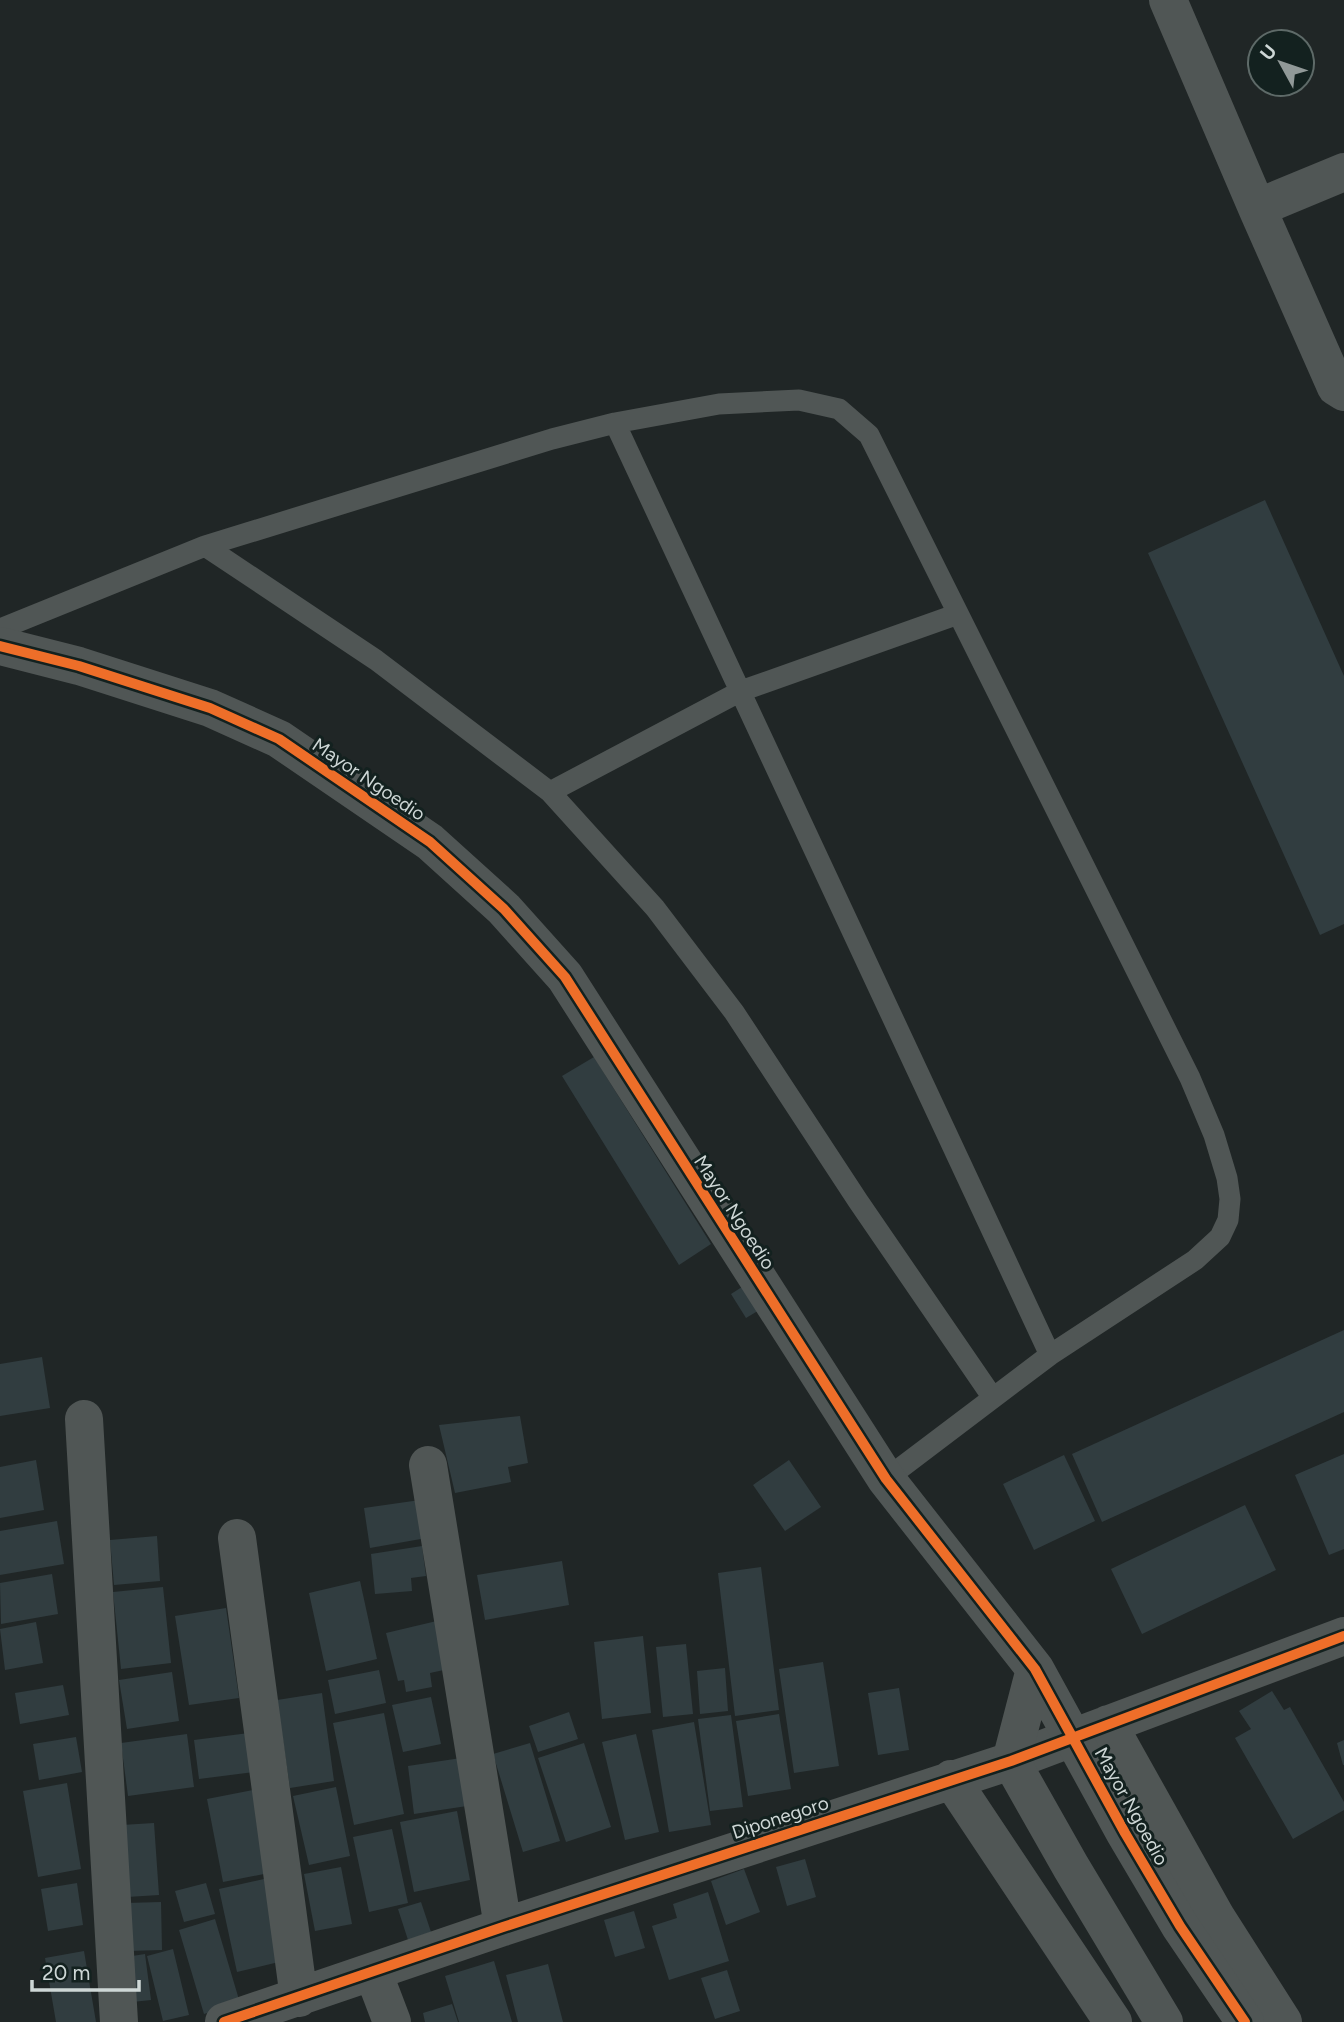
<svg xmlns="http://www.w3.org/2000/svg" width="1344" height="2022" font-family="Figtree,sans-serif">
  <rect width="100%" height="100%" fill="#202626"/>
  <!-- building -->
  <path fill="#313d40" d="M1265,500l79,176v248l-24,11 -172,-382z
    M594,1057l117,187 -32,21 -117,-189z
    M753,1280l15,25 -22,13 -15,-24z
    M1344,1330v82l-242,110 -30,-68z
    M42,1357l8,51 -50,8v-52z
    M520,1416l8,47 -20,4 3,15 -56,11 -16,-68z
    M1344,1454v95l-15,6 -34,-80z
    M1064,1455l31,66 -61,29 -31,-66z
    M36,1460l8,50 -44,8v-51z
    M789,1460l32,47 -36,24 -32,-46z
    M427,1499l5,38 -62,11 -6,-40z
    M1245,1505l31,65 -134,64 -31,-65z
    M57,1521l7,43 -64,11v-44z
    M157,1536l3,45 -46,4 -4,-45z
    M422,1546l4,30 -15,2 1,13 -37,3 -4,-40z
    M562,1561l7,44 -84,15 -8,-45z
    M761,1567l18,143 -44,6 -17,-143z
    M52,1574l6,40 -57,10 -1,-41z
    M360,1581l17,78 -51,12 -17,-78z
    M163,1587l8,76 -50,6 -8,-77z
    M226,1608l13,90 -50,7 -14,-89z
    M441,1620l12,48 -23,5 2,14 -26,5 -2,-12 -6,1 -12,-48z
    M36,1622l7,41 -38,7 -5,-41z
    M643,1636l8,77 -49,6 -8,-77z
    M686,1644l7,70 -30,3 -7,-70z
    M823,1662l16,104 -45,7 -15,-104z
    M725,1668l3,43 -28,3 -3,-43z
    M379,1670l7,33 -51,11 -7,-34z
    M172,1672l7,49 -52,8 -8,-49z
    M63,1685l6,30 -49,9 -5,-31z
    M899,1688l10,62 -31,5 -10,-62z
    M1272,1691l12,19 6,-3 54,95v8l-51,29 -58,-101 16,-9 -12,-18z
    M322,1693l12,88 -44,7 -13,-88z
    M431,1697l10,47 -38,8 -11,-47z
    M569,1712l9,27 -40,13 -9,-26z
    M384,1713l20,101 -50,11 -21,-102z
    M779,1714l12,75 -43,7 -12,-75z
    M731,1715l12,92 -33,4 -12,-92z
    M694,1722l17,103 -42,7 -17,-102z
    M249,1733l5,39 -55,7 -5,-39z
    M187,1734l7,53 -66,9 -7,-53z
    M636,1734l23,98 -34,8 -23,-98z
    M76,1737l6,35 -43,8 -6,-36z
    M1344,1740v25h-1l-6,-22z
    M530,1743l30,98 -37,11 -30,-98z
    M584,1743l27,84 -45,15 -28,-84z
    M461,1758l6,48 -53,8 -6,-48z
    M67,1783l14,86 -43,8 -15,-86z
    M336,1787l14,69 -41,9 -16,-69z
    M253,1790l16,83 -46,9 -16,-83z
    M457,1811l13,69 -56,12 -14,-70z
    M154,1823l5,72 -32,2 -5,-72z
    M392,1829l16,74 -39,9 -16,-75z
    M805,1859l11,38 -29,9 -11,-39z
    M341,1867l11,57 -37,7 -11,-57z
    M744,1869l16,43 -34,13 -15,-44z
    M264,1879l19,82 -46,11 -18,-83z
    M77,1883l6,42 -35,6 -7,-42z
    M206,1883l9,31 -31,8 -9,-31z
    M708,1892l21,69 -60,19 -17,-54 25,-8 -4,-14z
    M161,1902l1,48 -34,1 -2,-48z
    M421,1902l10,30 -23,8 -10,-31z
    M634,1911l11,37 -30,9 -11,-37z
    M215,1919l25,84 -36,11 -25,-84z
    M173,1949l16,66 -26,6 -16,-65z
    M84,1951l12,71h-40l-11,-64z
    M145,1954l6,46 -19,2 -6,-45z
    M494,1961l18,61h-53l-14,-46z
    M548,1964l15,58h-45l-12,-47z
    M727,1970l13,41 -25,8 -14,-41z
    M452,2004l6,18h-33l-2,-9z"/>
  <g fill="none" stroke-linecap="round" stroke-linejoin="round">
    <!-- service -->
    <path stroke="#505655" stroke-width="21" d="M615,423l435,932
      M205,546l171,114 174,132 105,116 79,104 124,189 135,197
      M0,629l205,-83 347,-107 63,-16 104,-19 80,-4 40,9 30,26 321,643 24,57 13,43 3,21 -2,21 -8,17 -25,23 -145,95 -164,124
      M550,792l191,-101 217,-77"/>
    <!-- minor -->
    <path stroke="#505655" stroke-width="38" d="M1168,0l89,208 87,-36
      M1257,208l79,179 8,5
      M84,1419l35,603
      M428,1465l75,462
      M237,1538l62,460
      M1108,1724l108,193 67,105
      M951,1779l162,243
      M373,1972l19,50
      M224,2022l279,-95 508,-166 333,-125"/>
    <!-- tertiary -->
    <path stroke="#505655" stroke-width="38" d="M0,646l79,20 131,42 69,31 151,103 74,67 61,68 321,502 149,190 90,164 55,93 65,96
      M1035,1669l-24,92 60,106 93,155"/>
    <!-- cycleway casing -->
    <g stroke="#13211f" stroke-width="15">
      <path id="cycleway" d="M0,646l79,20 131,42 69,31 151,103 74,67 61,68 321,502 149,190 90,164 55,93 65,96
        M224,2022l279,-95 508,-166 333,-125"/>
    </g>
    <!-- cycleway -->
    <use href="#cycleway" stroke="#ee6e29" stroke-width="10"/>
  </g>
  <g text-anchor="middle" stroke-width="6" stroke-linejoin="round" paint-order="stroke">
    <!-- street labels -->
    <g font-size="19" fill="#ced7d6" stroke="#13211f">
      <text transform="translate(369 779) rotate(34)" y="7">Mayor Ngoedio</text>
      <text transform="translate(735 1212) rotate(57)" y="7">Mayor Ngoedio</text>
      <text transform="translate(1132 1806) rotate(61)" y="7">Mayor Ngoedio</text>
      <text transform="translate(780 1817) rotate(-18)" y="7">Diponegoro</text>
    </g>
  </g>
  <!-- north arrow -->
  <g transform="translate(1281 63) rotate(310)"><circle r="33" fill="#13211f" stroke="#5e6a68" stroke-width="2"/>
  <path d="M0-5L12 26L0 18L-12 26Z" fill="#919998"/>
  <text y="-10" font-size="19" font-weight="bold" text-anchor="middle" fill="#ced7d6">U</text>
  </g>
  <!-- scale -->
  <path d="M32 1980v10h107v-10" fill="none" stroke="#ced7d6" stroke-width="3.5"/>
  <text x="42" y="1980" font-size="21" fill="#ced7d6" stroke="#13211f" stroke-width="5" paint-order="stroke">20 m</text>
</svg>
